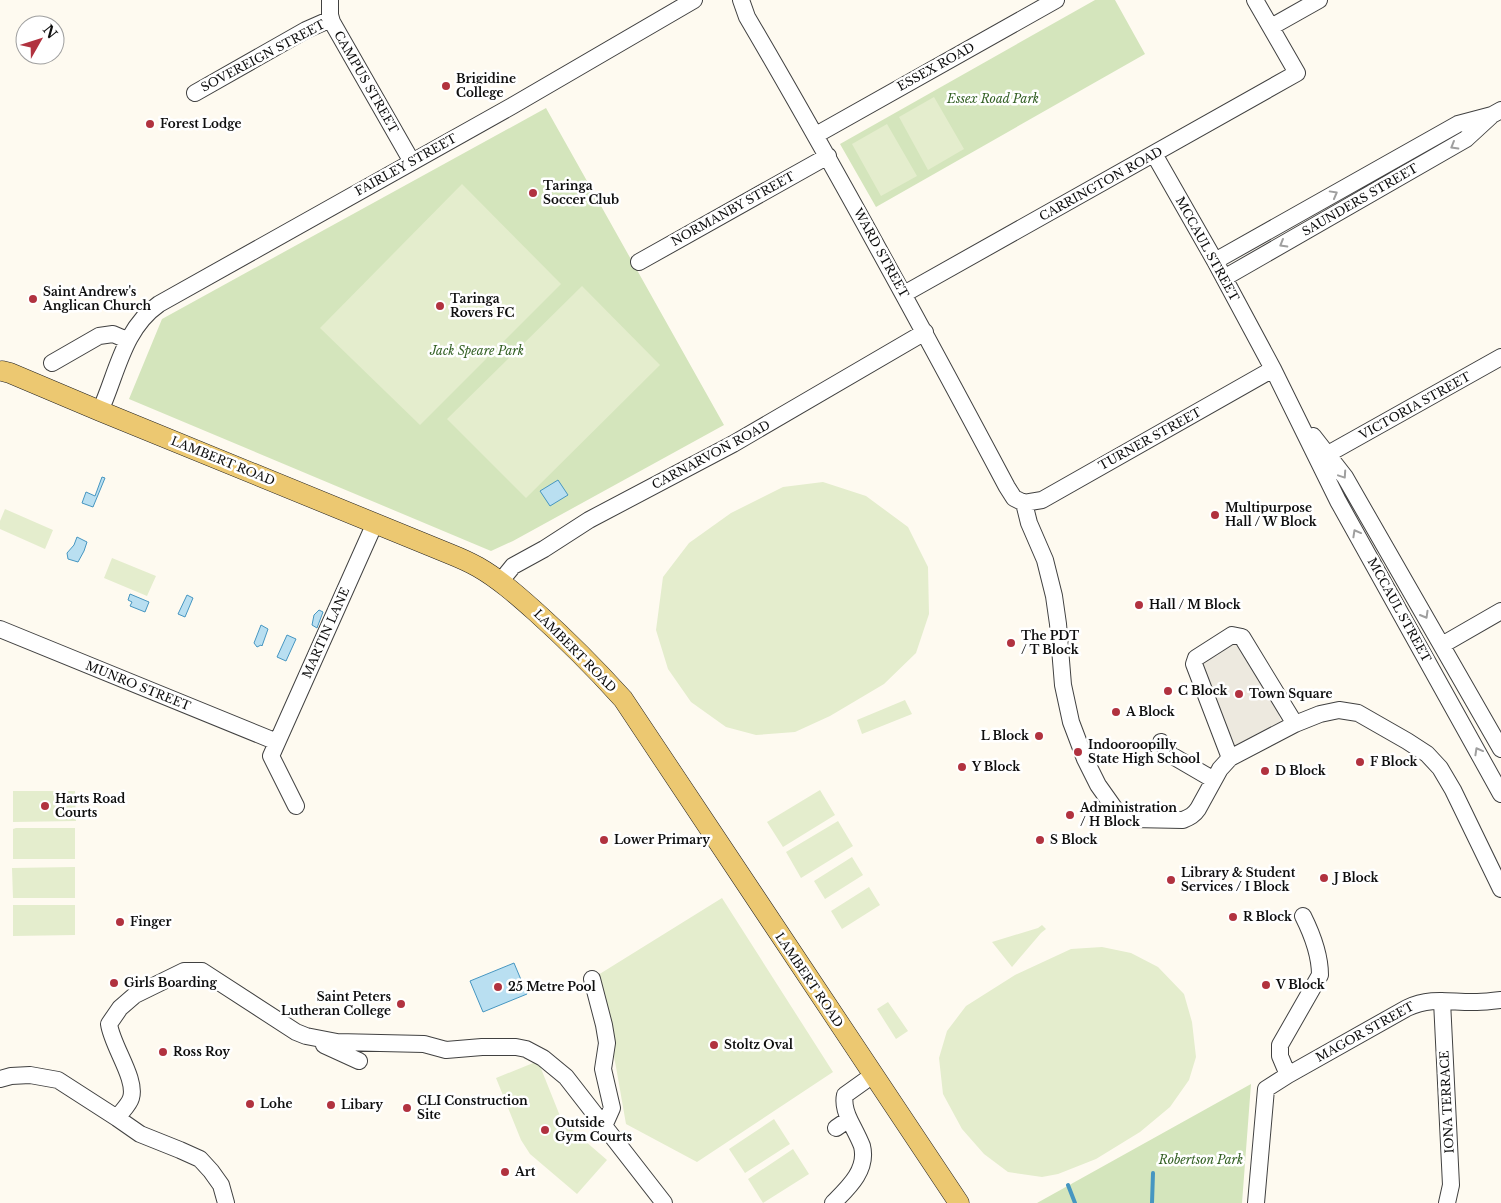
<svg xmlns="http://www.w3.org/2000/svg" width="1501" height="1203" font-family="'Libre Baskerville',serif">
  <rect width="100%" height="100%" fill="#fefaf0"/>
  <!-- park -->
  <path fill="#d4e5bc" d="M1095,0h20l30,54 -269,153 -36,-63z
    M546,108l178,317 -211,116 -22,10 -362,-152 33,-80z
    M1251,1084l-9,119h-205z"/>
  <!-- pitch -->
  <path fill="#e4edcd" d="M934,97l30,52 -36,21 -29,-53z
    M887,124l30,52 -36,20 -29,-52z
    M462,184l99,100 -141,141 -100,-97z
    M582,286l78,79 -134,133 -79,-79z
    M823,482l43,14 42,31 20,40 1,47 -13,39 -32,31 -54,32 -35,16 -39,3 -30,-8 -35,-25 -23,-33 -12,-39 7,-53 26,-34 42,-30 52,-26z
    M5,509l48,21 -8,19 -45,-20v-8z
    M112,558l44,18 -9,20 -43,-18z
    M905,700l7,14 -50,20 -5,-14z
    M820,790l15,25 -52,32 -16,-25z
    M13,791h62l1,30 -63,1z
    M838,821l15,25 -52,32 -15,-26z
    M16,828h59v31h-62v-30z
    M852,857l11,18 -38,24 -11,-18z
    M75,867v31h-62l-1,-30z
    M869,887l11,18 -38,24 -11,-18z
    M722,898l111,174 -136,90 -71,-38 -10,-57 -18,-92z
    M13,905h62v30l-62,1z
    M1042,925l4,4 -5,4 -29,34 -20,-25 46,-14z
    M1102,947l29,6 27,14 26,27 8,28 4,35 -7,23 -19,27 -30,25 -44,27 -38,15 -16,3 -34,-5 -24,-18 -22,-25 -19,-35 -4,-36 8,-27 19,-25 49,-31 56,-26z
    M888,1002l20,29 -12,8 -19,-30z
    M538,1061l24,60 45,39 -30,34 -47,-40 -9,-14 -25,-62z
    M774,1119l16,25 -45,29 -16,-24z
    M793,1149l16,25 -46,29 -15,-24z"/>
  <!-- plaza -->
  <path fill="#ede9df" d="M1234,642l6,2 39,71 2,7 -5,7 -40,18 -7,-4 -27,-81z"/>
  <!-- water -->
  <path fill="#b9dff1" stroke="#4696c1" d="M102,477l3,1 -12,29 -11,-4 4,-11 9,4z
    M558,480l10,15 -18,11 -10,-15z
    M77,537l10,5 -3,9 -6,11 -10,-3 -1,-6 7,-8z
    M130,594l19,8 -4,10 -15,-6 2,-4 -4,-2z
    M187,595l6,3 -8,19 -7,-3z
    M319,610l4,2 -6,16 -5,-3 2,-10z
    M261,625l7,4 -6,17 -1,-1 -4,2 -3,-4z
    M287,635l9,4 -10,22 -9,-4z
    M514,963l13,31 -44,18 -13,-31z"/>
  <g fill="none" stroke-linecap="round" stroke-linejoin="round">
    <!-- stream -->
    <path stroke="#4696c1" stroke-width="4" d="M1068,1185l7,18
      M1152,1203l1,-30"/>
    <!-- minor casing -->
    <g stroke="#414141" stroke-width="18">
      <path id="minor" d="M330,0v15l2,7 80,140
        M741,0l6,17c91,155 176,312 260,470l7,11 10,5
        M1271,27l48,-27
        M195,93l111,-63 25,-11
        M816,135l240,-135
        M1154,154l61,107 58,108 65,132 163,293
        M1215,261l243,-137 34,-9 9,-5
        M639,262l189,-106
        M1224,278l242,-139 25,-23
        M904,294l393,-221 -42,-73
        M52,363l47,-27 14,-2 14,6
        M100,411c17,-37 23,-82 59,-107l353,-198 182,-106
        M1313,436l32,41 156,272
        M1328,454l173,-97
        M1024,503l5,20 16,37 9,36 4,28 5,61 8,37 14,37 13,26 17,24 12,8 5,2 51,1c7,-3 11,-5 15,-11l22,-40 10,-11 65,-34 25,-10 19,-4 19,3 49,28 20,13 13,14 13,22 48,99
        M1024,503l18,-3 231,-131
        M500,582l13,-16 31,-17 45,-29 144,-76 192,-112
        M0,629l277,113
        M1442,645l59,-34
        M1161,742l10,13 43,25
        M1230,758l-36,-94 2,-6 36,-23 10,2 53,87
        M296,806l-25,-50 104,-233
        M592,979l12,46 3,18 -4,26 9,39 -8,18
        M1442,1001l9,184 -4,18
        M324,1045l35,16
        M1288,1075l-8,-19v-11l40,-70c0,-21 -8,-41 -17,-59
        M0,1079l11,-3 19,-1 28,5 59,38 23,16 40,16 20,9 11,12 10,14 5,18
        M117,1118c4,-6 12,-13 14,-20 6,-19 -19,-52 -22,-74l11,-16 15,-13 49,-24h18l94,61 10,4 31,6 87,2 22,6 36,-3h34l10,2 17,9 23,19 98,126
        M836,1128l13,-9
        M833,1203c15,-15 35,-33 29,-57 -3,-8 -8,-17 -12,-25 -4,-8 -7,-17 -5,-26l28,-20
        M1256,1203l10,-114 22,-14 119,-67c25,-12 45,-5 70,-6 8,0 16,-1 24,-2"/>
    </g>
    <!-- major casing -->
    <g stroke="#1f1f1f" stroke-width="21">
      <path id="major" d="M2,371l8,2 90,38 350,143c10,4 19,8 28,13 21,12 40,29 58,45 30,27 59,56 87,87l336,504"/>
    </g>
    <!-- minor -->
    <use href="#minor" stroke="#fff" stroke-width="16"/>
    <!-- major -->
    <use href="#major" stroke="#ecc871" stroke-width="20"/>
  </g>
  <!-- one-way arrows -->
  <defs><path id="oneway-chevron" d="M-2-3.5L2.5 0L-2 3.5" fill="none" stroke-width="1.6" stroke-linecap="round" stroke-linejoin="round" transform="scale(1.25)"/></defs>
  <g stroke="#9f9f9f">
    <use href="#oneway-chevron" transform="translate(1454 146) rotate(150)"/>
    <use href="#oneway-chevron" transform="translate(1334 194) rotate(-29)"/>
    <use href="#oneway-chevron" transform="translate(1283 244) rotate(150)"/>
    <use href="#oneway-chevron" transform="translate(1343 475) rotate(56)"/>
    <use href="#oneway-chevron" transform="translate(1356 533) rotate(-119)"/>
    <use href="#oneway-chevron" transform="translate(1425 615) rotate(60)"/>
    <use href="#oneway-chevron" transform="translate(1478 751) rotate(-119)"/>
  </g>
  <!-- markers -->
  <g fill="#b1323f" stroke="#fff" stroke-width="2">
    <circle cx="446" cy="86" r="5"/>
    <circle cx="150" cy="124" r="5"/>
    <circle cx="533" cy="193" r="5"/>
    <circle cx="33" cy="299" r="5"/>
    <circle cx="440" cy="306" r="5"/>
    <circle cx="1215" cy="515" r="5"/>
    <circle cx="1139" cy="605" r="5"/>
    <circle cx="1011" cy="643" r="5"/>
    <circle cx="1168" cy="691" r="5"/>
    <circle cx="1239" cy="694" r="5"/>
    <circle cx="1116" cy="712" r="5"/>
    <circle cx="1039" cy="736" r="5"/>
    <circle cx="1078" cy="752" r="5"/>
    <circle cx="1360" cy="762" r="5"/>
    <circle cx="962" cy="767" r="5"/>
    <circle cx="1265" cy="771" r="5"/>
    <circle cx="45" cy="806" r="5"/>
    <circle cx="1070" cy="815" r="5"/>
    <circle cx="604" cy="840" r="5"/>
    <circle cx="1040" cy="840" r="5"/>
    <circle cx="1324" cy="878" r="5"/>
    <circle cx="1171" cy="880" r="5"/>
    <circle cx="1233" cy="917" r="5"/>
    <circle cx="120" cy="922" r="5"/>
    <circle cx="114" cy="983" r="5"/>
    <circle cx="1266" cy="985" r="5"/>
    <circle cx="498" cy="987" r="5"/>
    <circle cx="401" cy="1004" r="5"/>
    <circle cx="714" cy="1045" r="5"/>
    <circle cx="163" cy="1052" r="5"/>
    <circle cx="250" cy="1104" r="5"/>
    <circle cx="331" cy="1105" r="5"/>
    <circle cx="407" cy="1108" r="5"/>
    <circle cx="545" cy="1130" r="5"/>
    <circle cx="505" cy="1172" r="5"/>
  </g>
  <g text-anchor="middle" stroke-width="5" stroke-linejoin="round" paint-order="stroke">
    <!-- street labels -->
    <g font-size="12" fill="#0e0e0e" stroke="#fff">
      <text transform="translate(263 56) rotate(-28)" y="4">SOVEREIGN STREET</text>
      <text transform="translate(936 67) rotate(-29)" y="4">ESSEX ROAD</text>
      <text transform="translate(366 82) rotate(60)" y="4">CAMPUS STREET</text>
      <text transform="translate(406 165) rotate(-29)" y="4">FAIRLEY STREET</text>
      <text transform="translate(1101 184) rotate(-29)" y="4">CARRINGTON ROAD</text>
      <text transform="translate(1360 200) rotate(-30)" y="4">SAUNDERS STREET</text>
      <text transform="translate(733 209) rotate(-29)" y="4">NORMANBY STREET</text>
      <text transform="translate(1207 249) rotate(61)" y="4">MCCAUL STREET</text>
      <text transform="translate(881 253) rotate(61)" y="4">WARD STREET</text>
      <text transform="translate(1415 406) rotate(-29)" y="4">VICTORIA STREET</text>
      <text transform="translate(1150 439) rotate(-29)" y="4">TURNER STREET</text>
      <text transform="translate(711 455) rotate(-28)" y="4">CARNARVON ROAD</text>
      <text transform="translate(223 461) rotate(22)" y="4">LAMBERT ROAD</text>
      <text transform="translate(1399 610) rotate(61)" y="4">MCCAUL STREET</text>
      <text transform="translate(326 633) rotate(-66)" y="4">MARTIN LANE</text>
      <text transform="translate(575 651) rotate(45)" y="4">LAMBERT ROAD</text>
      <text transform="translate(138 686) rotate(22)" y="4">MUNRO STREET</text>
      <text transform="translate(809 980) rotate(56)" y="4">LAMBERT ROAD</text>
      <text transform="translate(1365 1032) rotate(-29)" y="4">MAGOR STREET</text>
      <text transform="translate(1447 1102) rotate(-93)" y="4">IONA TERRACE</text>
    </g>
    <!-- poi labels -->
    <g font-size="12" font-weight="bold" fill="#0e0e0e" stroke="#fff" text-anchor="start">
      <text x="456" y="83">Brigidine<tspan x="456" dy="14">College</tspan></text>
      <text x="160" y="128">Forest Lodge</text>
      <text x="543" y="190">Taringa<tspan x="543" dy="14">Soccer Club</tspan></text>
      <text x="43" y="296">Saint Andrew's<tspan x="43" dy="14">Anglican Church</tspan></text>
      <text x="450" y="303">Taringa<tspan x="450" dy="14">Rovers FC</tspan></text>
      <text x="1225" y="512">Multipurpose<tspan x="1225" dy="14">Hall / W Block</tspan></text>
      <text x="1149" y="609">Hall / M Block</text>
      <text x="1021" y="640">The PDT<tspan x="1021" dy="14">/ T Block</tspan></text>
      <text x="1178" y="695">C Block</text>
      <text x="1249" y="698">Town Square</text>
      <text x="1126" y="716">A Block</text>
      <text x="1029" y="740" text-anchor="end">L Block</text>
      <text x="1088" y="749">Indooroopilly<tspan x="1088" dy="14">State High School</tspan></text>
      <text x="1370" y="766">F Block</text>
      <text x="972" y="771">Y Block</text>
      <text x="1275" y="775">D Block</text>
      <text x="55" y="803">Harts Road<tspan x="55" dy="14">Courts</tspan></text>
      <text x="1080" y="812">Administration<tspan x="1080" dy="14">/ H Block</tspan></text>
      <text x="614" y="844">Lower Primary</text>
      <text x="1050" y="844">S Block</text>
      <text x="1181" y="877">Library &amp; Student<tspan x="1181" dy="14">Services / I Block</tspan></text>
      <text x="1334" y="882">J Block</text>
      <text x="1243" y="921">R Block</text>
      <text x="130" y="926">Finger</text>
      <text x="124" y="987">Girls Boarding</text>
      <text x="1276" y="989">V Block</text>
      <text x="508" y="991">25 Metre Pool</text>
      <text x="391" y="1001" text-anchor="end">Saint Peters<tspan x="391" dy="14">Lutheran College</tspan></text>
      <text x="724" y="1049">Stoltz Oval</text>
      <text x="173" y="1056">Ross Roy</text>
      <text x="417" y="1105">CLI Construction<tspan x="417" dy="14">Site</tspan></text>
      <text x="260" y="1108">Lohe</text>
      <text x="341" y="1109">Libary</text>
      <text x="555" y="1127">Outside<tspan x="555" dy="14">Gym Courts</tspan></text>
      <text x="515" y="1176">Art</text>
    </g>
    <!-- park labels -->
    <g font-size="12" font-style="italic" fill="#336024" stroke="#fff">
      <text x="993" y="103">Essex Road Park</text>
      <text x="477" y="355">Jack Speare Park</text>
      <text x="1201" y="1164">Robertson Park</text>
    </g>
  </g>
  <!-- north arrow -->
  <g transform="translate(40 40) rotate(51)"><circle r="24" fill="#ffffff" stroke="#9f9f9f"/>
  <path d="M0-4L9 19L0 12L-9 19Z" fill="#b1323f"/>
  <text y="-8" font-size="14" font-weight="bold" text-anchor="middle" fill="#0e0e0e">N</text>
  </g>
</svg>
